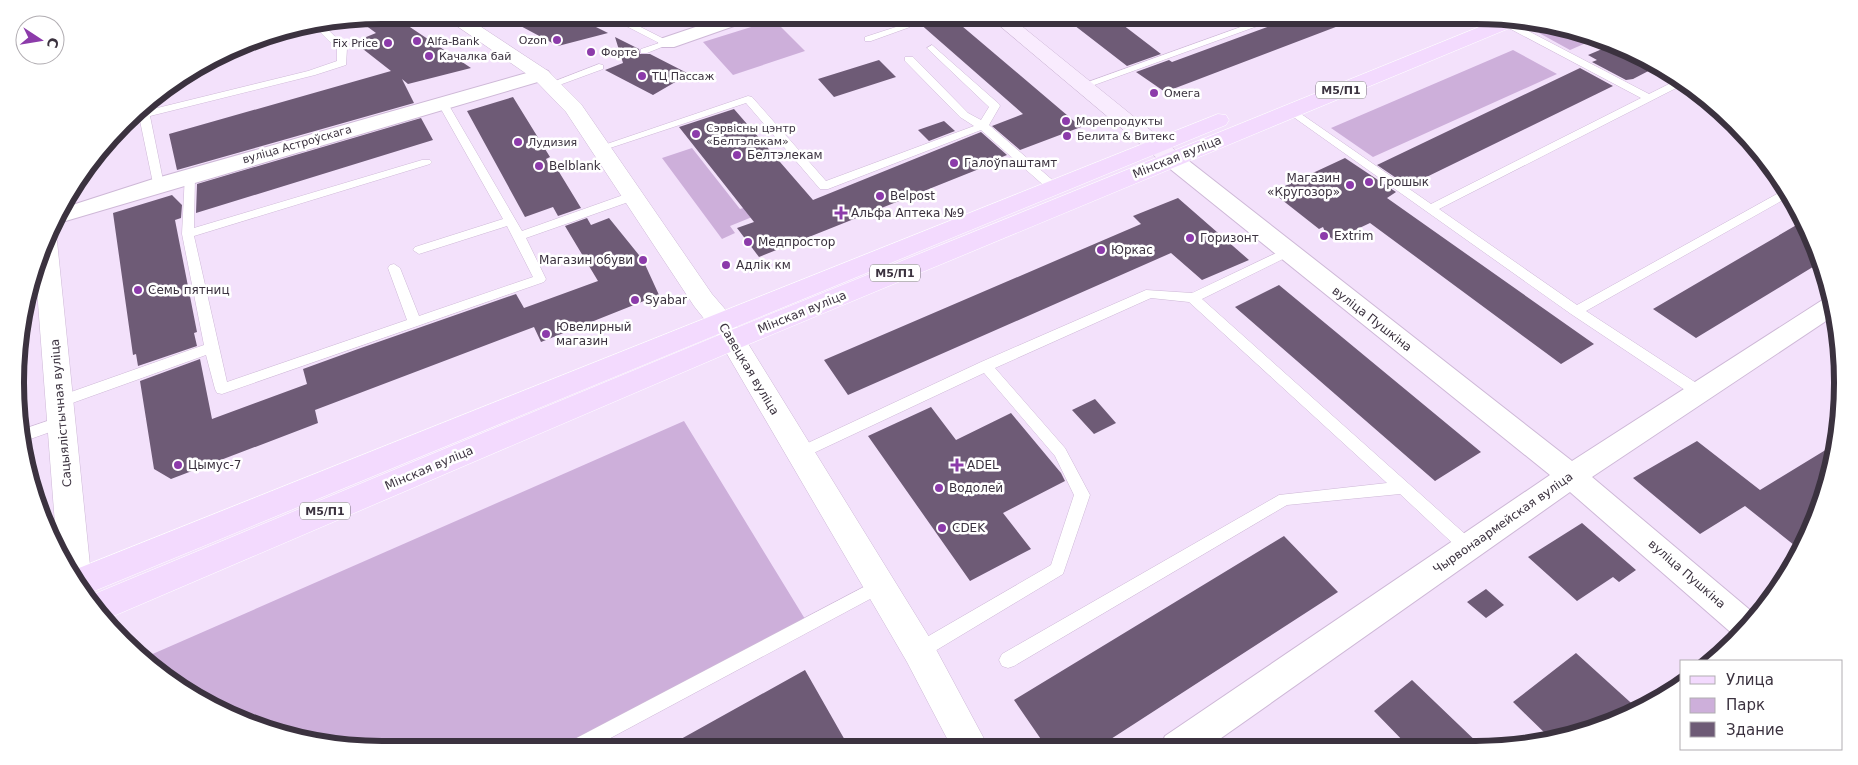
<svg xmlns="http://www.w3.org/2000/svg" width="1858" height="765" font-family="'DejaVu Sans',sans-serif">
  <rect width="100%" height="100%" fill="#f3e1fb"/>
  <!-- green -->
  <path fill="#cdafda" d="M774,20l31,31 -72,24 -30,-33z
    M1551,28l42,6 7,3 -30,13 -31,-17z
    M1513,50l44,24 -184,83 -42,-29z
    M692,148l48,61 10,-3 7,9 -27,11 5,7 -13,6 -60,-81z
    M684,421l121,198 -237,130 -185,1 -118,-19 -106,-57 -10,-11 -1,-7z"/>
  <!-- building -->
  <path fill="#6e5b76" d="M382,15h10l79,53 -63,16 -6,-5 12,24 -237,67 -8,-36 222,-63 -37,-29 22,-9 -19,-14z
    M500,15h72l36,18 -50,13z
    M910,15h39l132,112 -61,23 -28,-24 31,-12z
    M1061,15h49l51,39 -34,12z
    M1300,15h61l1,2 -197,75 -29,-20 33,-12 3,2z
    M615,37l24,12 1,5h10l39,20 -36,21 -48,-25 18,-7z
    M1614,44l45,20 1,1 -27,14 -7,1 -34,-18 5,-2 -9,-5z
    M879,60l17,17 -62,20 -16,-18z
    M1580,68l33,18 -205,100 -31,-21z
    M513,97l37,60 -4,2 4,9 6,-1 25,41 -23,8 -5,-9 -28,10 -58,-106z
    M734,109l79,91 168,-68 26,23 -10,4 2,2 -240,96 -22,-29 17,-6 -75,-95z
    M421,118l12,22 -237,73 1,-29z
    M944,121l11,10 -26,10 -11,-11z
    M1345,158l51,34 -9,6 207,146 -33,20 -191,-141 -36,17 -8,-6 -3,-7 -4,2 -47,-37z
    M172,195l10,10 -1,13 -6,2 22,112 -3,1 3,13 -59,20 -2,-12 -3,1 -20,-142z
    M1178,198l71,62 -47,20 -31,-27 -323,142 -24,-35 317,-136 -8,-8z
    M587,218l4,7 18,-7 34,42 16,35 -118,47 -7,-15 -219,83 3,13 -147,56 -17,-10 -14,-88 60,-22 12,60 95,-35 -4,-15 55,-20 158,-55 8,14 74,-27 -33,-55z
    M1805,220l16,42 -125,76 -43,-29z
    M1279,285l202,167 -46,29 -200,-174z
    M1095,399l21,24 -22,11 -22,-24z
    M931,407l25,33 55,-27 50,60 4,8 -62,32 28,36 -61,32 -102,-145z
    M1697,441l63,49 77,-47 -13,57 -25,49 -54,-43 -45,28 -67,-56z
    M1582,523l54,47 -17,12 -6,-5 -36,24 -49,-44z
    M1284,536l54,56 -241,156h-50l-33,-48z
    M1486,589l18,16 -18,13 -19,-16z
    M1576,653l64,58 -89,28 -38,-37z
    M805,670l45,79h-187z
    M1412,680l70,67h-73l-35,-36z"/>
  <g fill="none" stroke-linecap="round" stroke-linejoin="round">
    <!-- service casing -->
    <g stroke="#ceb8d7" stroke-width="1">
      <path id="service" d="M605,15h12l55,28 -25,10h-6v-4l18,-6z
        M888,15h10l12,12 -39,14h-6v-4l34,-11z
        M1274,15h14l-202,73h-8l-1,-2z
        M1503,21h6l140,73 30,-15 7,4 -247,126 138,96 207,-115h2l4,6 -204,115 118,77 2,4 -2,4h-10l-123,-82 -286,-203 1,-2h8l137,95 210,-106 -138,-73z
        M323,25l24,23 -1,17 -31,10 -165,41 14,69 -6,4 -4,-1 -15,-72 -5,-2 5,-6 6,3 163,-40 29,-10v-12l-23,-23z
        M932,45l67,59 1,2 -11,19 68,59v6h-8l-68,-60 -153,59h-8l-74,-86 -142,47h-8l-1,-2 153,-52 4,1 74,84 148,-55 -14,-9 -55,-56v-4h8l55,56 13,7 8,-13 -60,-57 -2,-2z
        M599,64l4,1v4l-49,18 -4,1 -5,-3z
        M442,99l5,3 75,129 107,-38h8l2,3 -2,3 -111,39 20,41 -2,3 -322,112 -5,-1 -2,-4 -9,-34 -142,51h-10l-2,-4 2,-4 150,-53 -22,-111 3,-60 4,-2 6,4 -1,52 228,-68h8l2,2 -2,2 -236,72 33,146 180,-62 -19,-52 2,-3 4,-1 6,4 19,48 114,-39 -26,-51 -88,28 -6,-4 2,-3 88,-28 -66,-117z
        M1287,248l6,4 -2,3 -89,44 272,243 2,5 -2,5 -6,2 -6,-2 -62,-58 -113,11 -273,161 -6,2 -6,-2 -3,-6 3,-6 277,-159 108,-12 -198,-181 -38,-4 -156,70 70,80 25,47 -27,79 -138,83 -6,2 -6,-2 -2,-6 2,-6 138,-80 23,-70 -19,-39 -71,-83 -179,84h-10l-2,-4 2,-4 186,-87 165,-72 46,3z
        M62,416l5,2 2,4 -2,4 -45,16 -1,-12z
        M879,579l6,2 2,5 -2,5 -295,158h-26l3,-6z"/>
    </g>
    <!-- minor casing -->
    <g stroke="#ceb8d7" stroke-width="2">
      <path id="minor" d="M731,15h26l-3,4 -80,28h-14l-2,-4 2,-4z
        M541,69l7,2 3,4 -3,4 -496,146 8,-16 90,-29z
        M1172,153l8,1 392,307 252,-162 8,-2 3,18 -243,162 164,138 -19,22 -2,-1 -165,-144 -363,256h-47l5,-12 385,-261 -386,-311 -3,-5 3,-5z"/>
    </g>
    <!-- tertiary casing -->
    <g stroke="#ceb8d7" stroke-width="1">
      <path id="tertiary" d="M441,15h22l85,56 33,33 131,190 19,22 200,324 58,108h-37l-45,-86 -194,-332 -19,-24 -128,-194 -32,-33z
        M48,234l6,1 3,6 35,344 -6,11 -9,-10 -20,-36 -22,-286z"/>
    </g>
    <!-- secondary casing -->
    <g stroke="#ceb8d7" stroke-width="1">
      <path id="secondary" d="M987,15h21l172,139 3,5 -3,5 -8,2 -8,-2z"/>
    </g>
    <!-- primary casing -->
    <g stroke="#fff" stroke-width="1">
      <path id="primary" d="M1499,19l20,3 -2,3 -775,322 -633,271 -22,-21 637,-264z
        M1218,114l8,1 3,5 -3,5 -1139,469 -2,1 -8,-9 -8,-14z"/>
    </g>
    <!-- service -->
    <use href="#service" fill="#fff" fill-rule="evenodd"/>
    <!-- minor -->
    <use href="#minor" fill="#fff" fill-rule="evenodd"/>
    <!-- tertiary -->
    <use href="#tertiary" fill="#fff" fill-rule="evenodd"/>
    <!-- secondary -->
    <use href="#secondary" fill="#f9ecfe" fill-rule="evenodd"/>
    <!-- primary -->
    <use href="#primary" fill="#f3dafe" fill-rule="evenodd"/>
  </g>
  <!-- markers -->
  <g fill="#8c3baa" stroke="#fff" stroke-width="2">
    <circle cx="557" cy="40" r="5"/>
    <circle cx="417" cy="41" r="5"/>
    <circle cx="388" cy="43" r="5"/>
    <circle cx="591" cy="52" r="5"/>
    <circle cx="429" cy="56" r="5"/>
    <circle cx="642" cy="76" r="5"/>
    <circle cx="1154" cy="93" r="5"/>
    <circle cx="1066" cy="121" r="5"/>
    <circle cx="696" cy="134" r="5"/>
    <circle cx="1067" cy="136" r="5"/>
    <circle cx="518" cy="142" r="5"/>
    <circle cx="737" cy="155" r="5"/>
    <circle cx="954" cy="163" r="5"/>
    <circle cx="539" cy="166" r="5"/>
    <circle cx="1369" cy="182" r="5"/>
    <circle cx="1350" cy="185" r="5"/>
    <circle cx="880" cy="196" r="5"/>
    <path d="M838.5 205.5h5v5h5v5h-5v5h-5v-5h-5v-5h5z"/>
    <circle cx="1324" cy="236" r="5"/>
    <circle cx="1190" cy="238" r="5"/>
    <circle cx="748" cy="242" r="5"/>
    <circle cx="1101" cy="250" r="5"/>
    <circle cx="643" cy="260" r="5"/>
    <circle cx="726" cy="265" r="5"/>
    <circle cx="138" cy="290" r="5"/>
    <circle cx="635" cy="300" r="5"/>
    <circle cx="546" cy="334" r="5"/>
    <circle cx="178" cy="465" r="5"/>
    <path d="M954.5 457.5h5v5h5v5h-5v5h-5v-5h-5v-5h5z"/>
    <circle cx="939" cy="488" r="5"/>
    <circle cx="942" cy="528" r="5"/>
  </g>
  <g text-anchor="middle" stroke-width="5" stroke-linejoin="round" paint-order="stroke">
    <!-- far-poi labels -->
    <g font-size="11" fill="#3b323f" stroke="#fff" text-anchor="start">
      <text x="547" y="44" text-anchor="end">Ozon</text>
      <text x="427" y="45">Alfa-Bank</text>
      <text x="378" y="47" text-anchor="end">Fix Price</text>
      <text x="601" y="56">Форте</text>
      <text x="439" y="60">Качалка бай</text>
      <text x="652" y="80">ТЦ Пассаж</text>
      <text x="1164" y="97">Омега</text>
      <text x="1076" y="125">Морепродукты</text>
      <text x="706" y="132">Сэрвісны цэнтр<tspan x="706" dy="13">«Белтэлекам»</tspan></text>
      <text x="1077" y="140">Белита &amp; Витекс</text>
      <text x="528" y="146">Лудизия</text>
    </g>
    <!-- shield labels -->
    <g fill="#fff" stroke="#767079" stroke-width="1">
      <rect x="1316" y="81.5" width="50" height="17" rx="4"/>
      <rect x="870" y="264.5" width="50" height="17" rx="4"/>
      <rect x="300" y="502.5" width="50" height="17" rx="4"/>
    </g>
    <g font-size="11" font-weight="bold" fill="#3b323f">
      <text x="1341" y="94">М5/П1</text>
      <text x="895" y="277">М5/П1</text>
      <text x="325" y="515">М5/П1</text>
    </g>
    <!-- far-street labels -->
    <g font-size="11" fill="#3b323f" stroke="#fff">
      <text transform="translate(297 144) rotate(-16)" y="4">вуліца Астроўскага</text>
    </g>
    <!-- poi labels -->
    <g font-size="12" fill="#3b323f" stroke="#fff" text-anchor="start">
      <text x="747" y="159">Белтэлекам</text>
      <text x="964" y="167">Галоўпаштамт</text>
      <text x="549" y="170">Belblank</text>
      <text x="1340" y="182" text-anchor="end">Магазин<tspan x="1340" dy="14">«Кругозор»</tspan></text>
      <text x="1379" y="186">Грошык</text>
      <text x="890" y="200">Belpost</text>
      <text x="851" y="217">Альфа Аптека №9</text>
      <text x="1334" y="240">Extrim</text>
      <text x="1200" y="242">Горизонт</text>
      <text x="758" y="246">Медпростор</text>
      <text x="1111" y="254">Юркас</text>
      <text x="633" y="264" text-anchor="end">Магазин обуви</text>
      <text x="736" y="269">Адлік км</text>
      <text x="148" y="294">Семь пятниц</text>
      <text x="645" y="304">Syabar</text>
      <text x="556" y="331">Ювелирный<tspan x="556" dy="14">магазин</tspan></text>
      <text x="188" y="469">Цымус-7</text>
      <text x="967" y="469">ADEL</text>
      <text x="949" y="492">Водолей</text>
      <text x="952" y="532">CDEK</text>
    </g>
    <!-- street labels -->
    <g font-size="12" fill="#3b323f" stroke="#fff">
      <text transform="translate(1177 157) rotate(-22)" y="4">Мінская вуліца</text>
      <text transform="translate(802 312) rotate(-22)" y="4">Мінская вуліца</text>
      <text transform="translate(1372 319) rotate(38)" y="4">вуліца Пушкіна</text>
      <text transform="translate(749 369) rotate(59)" y="4">Савецкая вуліца</text>
      <text transform="translate(61 413) rotate(-95)" y="4">Сацыялістычная вуліца</text>
      <text transform="translate(429 468) rotate(-23)" y="4">Мінская вуліца</text>
      <text transform="translate(1503 523) rotate(-35)" y="4">Чырвонаармейская вуліца</text>
      <text transform="translate(1687 574) rotate(41)" y="4">вуліца Пушкіна</text>
    </g>
  </g>
  <!-- crop -->
  <path d="M0 0H1858V765H0ZM382 24H1476A358 358 0 0 1 1834 382V383A358 358 0 0 1 1476 741H382A358 358 0 0 1 24 383V382A358 358 0 0 1 382 24Z" fill="#fff" fill-rule="evenodd"/>
  <path fill="none" stroke="#3b323f" stroke-width="6" d="M382 24H1476A358 358 0 0 1 1834 382V383A358 358 0 0 1 1476 741H382A358 358 0 0 1 24 383V382A358 358 0 0 1 382 24Z"/>
  <!-- legend -->
  <rect x="1680" y="660" width="162" height="90" fill="#ffffff" stroke="#b1adb2"/>
  <rect x="1690" y="676" width="25" height="8" fill="#f3dafe" stroke="#b1adb2"/>
  <text x="1726" y="685" font-size="15" fill="#3b323f">Улица</text>
  <rect x="1690" y="698" width="25" height="15" fill="#cdafda" stroke="#b1adb2"/>
  <text x="1726" y="710" font-size="15" fill="#3b323f">Парк</text>
  <rect x="1690" y="722" width="25" height="15" fill="#6e5b76" stroke="#b1adb2"/>
  <text x="1726" y="735" font-size="15" fill="#3b323f">Здание</text>
  <!-- north arrow -->
  <g transform="translate(40 40) rotate(102)"><circle r="24" fill="#ffffff" stroke="#b1adb2"/>
  <path d="M0-4L9 19L0 12L-9 19Z" fill="#8c3baa"/>
  <text y="-8" font-size="14" font-weight="bold" text-anchor="middle" fill="#3b323f">С</text>
  </g>
</svg>
